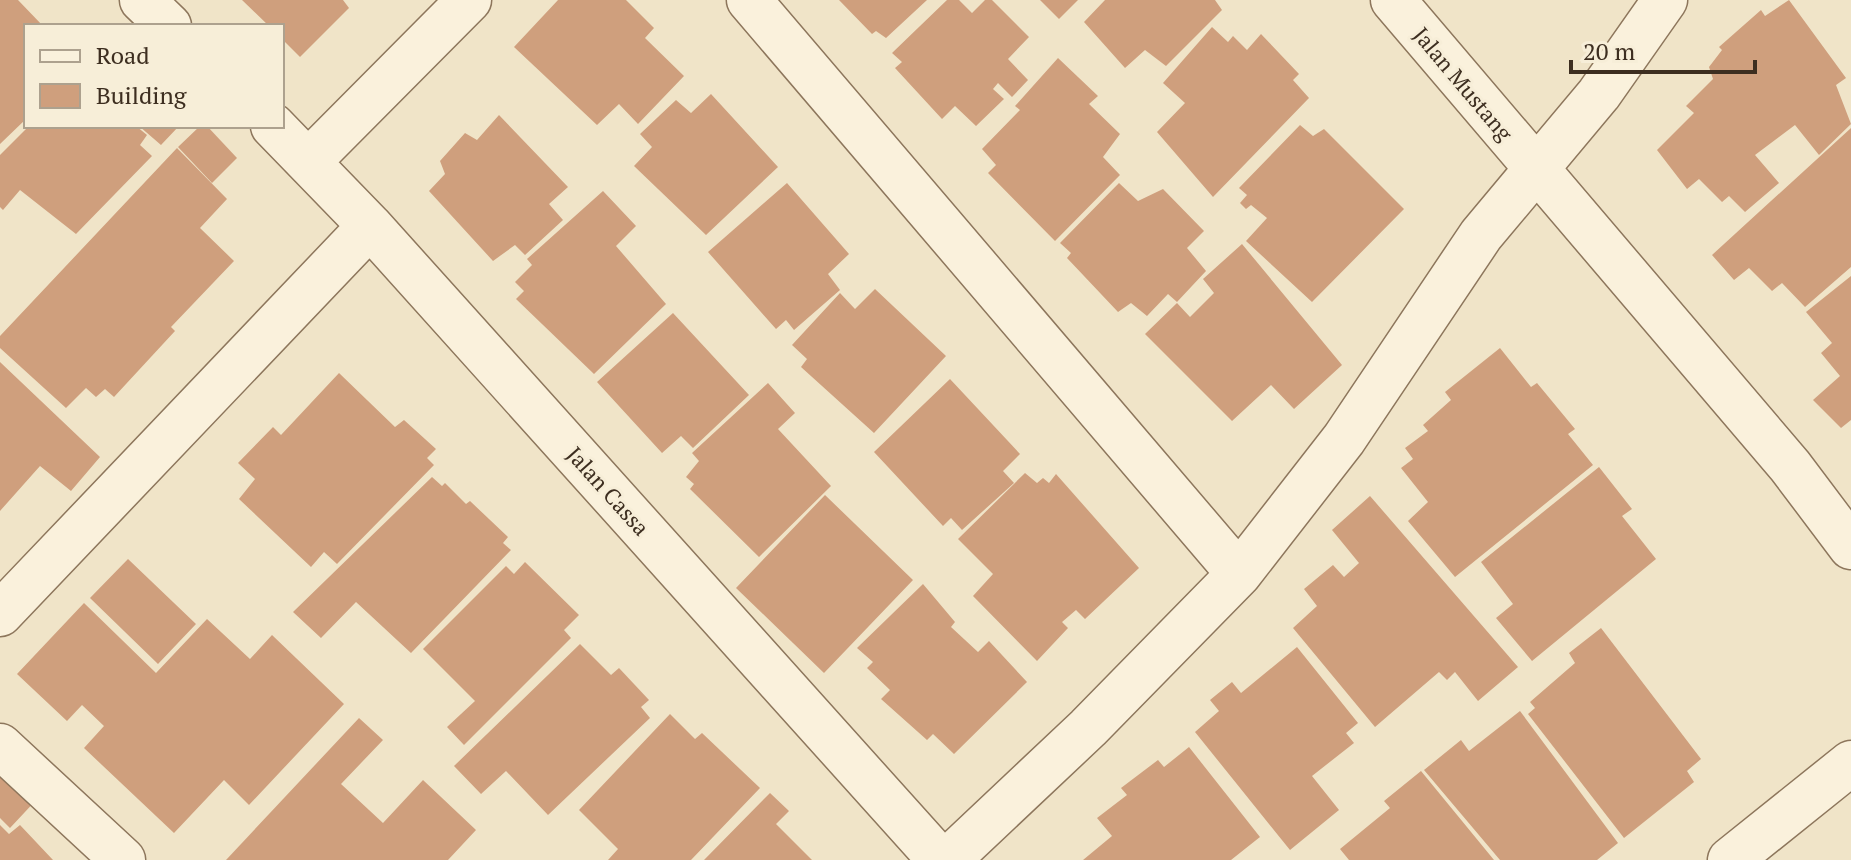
<svg xmlns="http://www.w3.org/2000/svg" width="1851" height="860" font-family="'PT Serif',serif">
  <rect width="100%" height="100%" fill="#f0e4c8"/>
  <!-- building -->
  <path fill="#cf9f7d" d="M0,0h18l25,26h-17v93l-26,25z
    M242,0h101l6,8 -49,49 -18,-18v-13h-13z
    M558,0h68l28,28 -9,10 39,38 -46,48 -19,-20 -22,21 -83,-78z
    M839,0h88l-41,38 -10,-7 -4,3z
    M947,0h12l13,13 13,-13h7l37,37 -21,22 20,21 -16,17 -14,-14 -5,6 11,10 -28,27 -21,-20 -13,13 -47,-51 7,-6 -10,-9z
    M1040,0h38l-19,19z
    M1105,0h110l7,10 -56,56 -21,-16 -20,18 -41,-46z
    M1789,0l57,78 -10,7 15,39 -32,31 -24,-30 -40,30 24,28 -34,29 -16,-16 -7,6 -23,-23 -12,10 -30,-39 37,-37 -8,-7 27,-27 -4,-12 13,-17 -3,-3 42,-37 4,6z
    M1212,27l16,15 5,-6 14,14 14,-16 38,40 -6,6 16,18 -96,99 -56,-65 28,-29 -22,-20z
    M1058,58l40,38 -9,8 31,30 -17,23 17,18 -65,66 -67,-68 8,-8 -14,-16 38,-39 -5,-4z
    M711,94l67,73 -72,68 -72,-69 18,-19 -12,-13 36,-34 15,13z
    M499,115l69,72 -19,17 14,16 -38,35 -10,-10 -22,16 -64,-70 16,-17 -5,-13 25,-28 12,7z
    M1300,125l13,11 11,-7 80,80 -92,93 -66,-61 21,-23 -16,-13 -5,4 -6,-6 7,-8 -8,-7z
    M29,126h107l11,9 -7,10 12,11 -76,78 -56,-44 -17,20 -3,-3v-52z
    M139,126h40l-18,19z
    M200,126h7l30,32 -25,25 -34,-36z
    M1851,128v139l-46,40 -23,-24 -10,8 -23,-23 -15,12 -22,-25z
    M177,148l50,51 -27,29 34,33 -63,66 4,4 -61,66 -9,-8 -9,8 -10,-9 -20,20 -66,-60v-12z
    M787,183l62,71 -21,20 12,16 -46,40 -8,-10 -10,9 -68,-77z
    M1119,183l19,18 25,-12 41,42 -17,17 19,23 -29,31 -9,-8 -21,22 -16,-13 -13,9 -51,-54 4,-5 -11,-10z
    M603,191l33,35 -20,20 50,58 -72,70 -78,-75 8,-8 -9,-9 17,-17 -5,-6z
    M1242,244l100,121 -48,44 -23,-24 -39,36 -87,-87 32,-31 13,14 24,-24 -11,-14z
    M1851,276v144l-10,8 -28,-28 27,-24 -19,-23 11,-10 -26,-31z
    M875,289l71,67 -72,77 -73,-66 6,-8 -15,-14 48,-52 15,16z
    M673,313l76,82 -56,53 -12,-12 -19,17 -65,-71z
    M1500,348l31,39 6,-4 38,46 -7,5 25,31 -138,112 -47,-56 20,-19 -27,-34 12,-9 -8,-11 23,-17 -5,-6 28,-25 -6,-8z
    M0,362l100,95 -29,34 -31,-25 -40,45z
    M339,373l56,54 9,-7 32,29 -9,9 7,7 -97,99 -13,-12 -13,15 -72,-68 16,-20 -17,-16 35,-36 8,8z
    M950,379l70,75 -17,17 11,12 -52,47 -11,-12 -8,8 -69,-74z
    M768,383l27,30 -17,16 53,57 -72,71 -69,-68 4,-5 -8,-7 13,-16 -7,-8z
    M1599,467l33,42 -10,7 34,43 -124,102 -36,-43 17,-14 -32,-42z
    M1025,473l12,10 6,-5 6,5 7,-9 83,94 -54,51 -9,-9 -14,12 6,6 -31,33 -64,-65 20,-22 -35,-35z
    M432,477l10,9 3,-3 21,21 4,-3 38,36 -5,6 8,7 -100,103 -55,-51 -35,36 -28,-26z
    M825,495l88,85 -89,93 -88,-85z
    M1370,496l148,171 -40,34 -23,-29 -8,8 -8,-8 -64,55 -82,-99 24,-22 -13,-17 29,-24 11,12 15,-14 -27,-33z
    M128,559l68,65 -38,40 -68,-66z
    M525,562l54,53 -15,15 7,8 -107,107 -17,-18 28,-26 -52,-52 83,-83 8,8z
    M923,584l32,38 -4,5 27,25 11,-11 38,41 -73,72 -21,-20 -6,6 -46,-41 9,-9 -23,-22 6,-6 -16,-14z
    M84,603l72,70 51,-54 43,40 22,-24 72,69 -95,101 -25,-25 -50,53 -90,-85 20,-22 -22,-21 -15,16 -50,-47z
    M1601,628l100,131 -14,12 7,11 -70,56 -96,-124 7,-6 -5,-6 45,-39 -6,-10z
    M580,644l31,31 8,-7 30,32 -8,7 9,11 -102,97 -42,-44 -25,23 -27,-28z
    M1297,647l61,76 -12,10 8,10 -42,33 27,34 -49,40 -95,-118 24,-21 -9,-11 22,-18 9,11z
    M1520,711l98,132 -21,17h-97l-76,-90 37,-30 8,11z
    M670,714l25,25 7,-6 58,55 -69,72h-83l10,-11 -39,-39z
    M359,718l24,22 -42,44 42,39 40,-43 53,50 -28,30h-222z
    M1189,747l71,90 -29,23h-148l29,-24 -15,-18 30,-23 -6,-7 37,-28 6,7z
    M1421,771l73,89h-145l-9,-11 50,-41 -6,-7z
    M0,772l39,25 -29,31 -10,-10z
    M770,793l19,18 -13,13 36,36h-108z
    M0,825l9,9 11,-9 33,35h-53z"/>
  <g fill="none" stroke-linecap="round" stroke-linejoin="round">
    <!-- street casing -->
    <g stroke="#8d765c" stroke-width="47">
      <path id="street" d="M142,0l27,26
        M749,0l490,574
        M1393,0l397,466 61,81
        M273,126l97,100 570,634
        M309,161l160,-161
        M0,614l370,-388
        M0,746l123,114
        M948,860l140,-132 151,-154 105,-135 137,-204 118,-141 66,-94
        M1730,860l121,-97"/>
    </g>
    <!-- street -->
    <use href="#street" stroke="#faf1dc" stroke-width="44"/>
  </g>
  <g text-anchor="middle" stroke-width="6" stroke-linejoin="round" paint-order="stroke">
    <!-- street labels -->
    <g font-size="22" fill="#3d2e20" stroke="#f7eed8">
      <text transform="translate(1463 84) rotate(50)" y="8">Jalan Mustang</text>
      <text transform="translate(608 491) rotate(48)" y="8">Jalan Cassa</text>
    </g>
  </g>
  <!-- legend -->
  <rect x="24" y="24" width="260" height="104" fill="#f7eed8" stroke="#ada18e" stroke-width="2"/>
  <rect x="40" y="50" width="40" height="12" fill="#faf1dc" stroke="#ada18e" stroke-width="2"/>
  <text x="96" y="64" font-size="24" fill="#3d2e20">Road</text>
  <rect x="40" y="84" width="40" height="24" fill="#cf9f7d" stroke="#ada18e" stroke-width="2"/>
  <text x="96" y="104" font-size="24" fill="#3d2e20">Building</text>
  <!-- scale -->
  <path d="M1571 60v12h184v-12" fill="none" stroke="#3d2e20" stroke-width="4"/>
  <text x="1583" y="60" font-size="24" fill="#3d2e20" stroke="#f7eed8" stroke-width="6" paint-order="stroke">20 m</text>
</svg>
